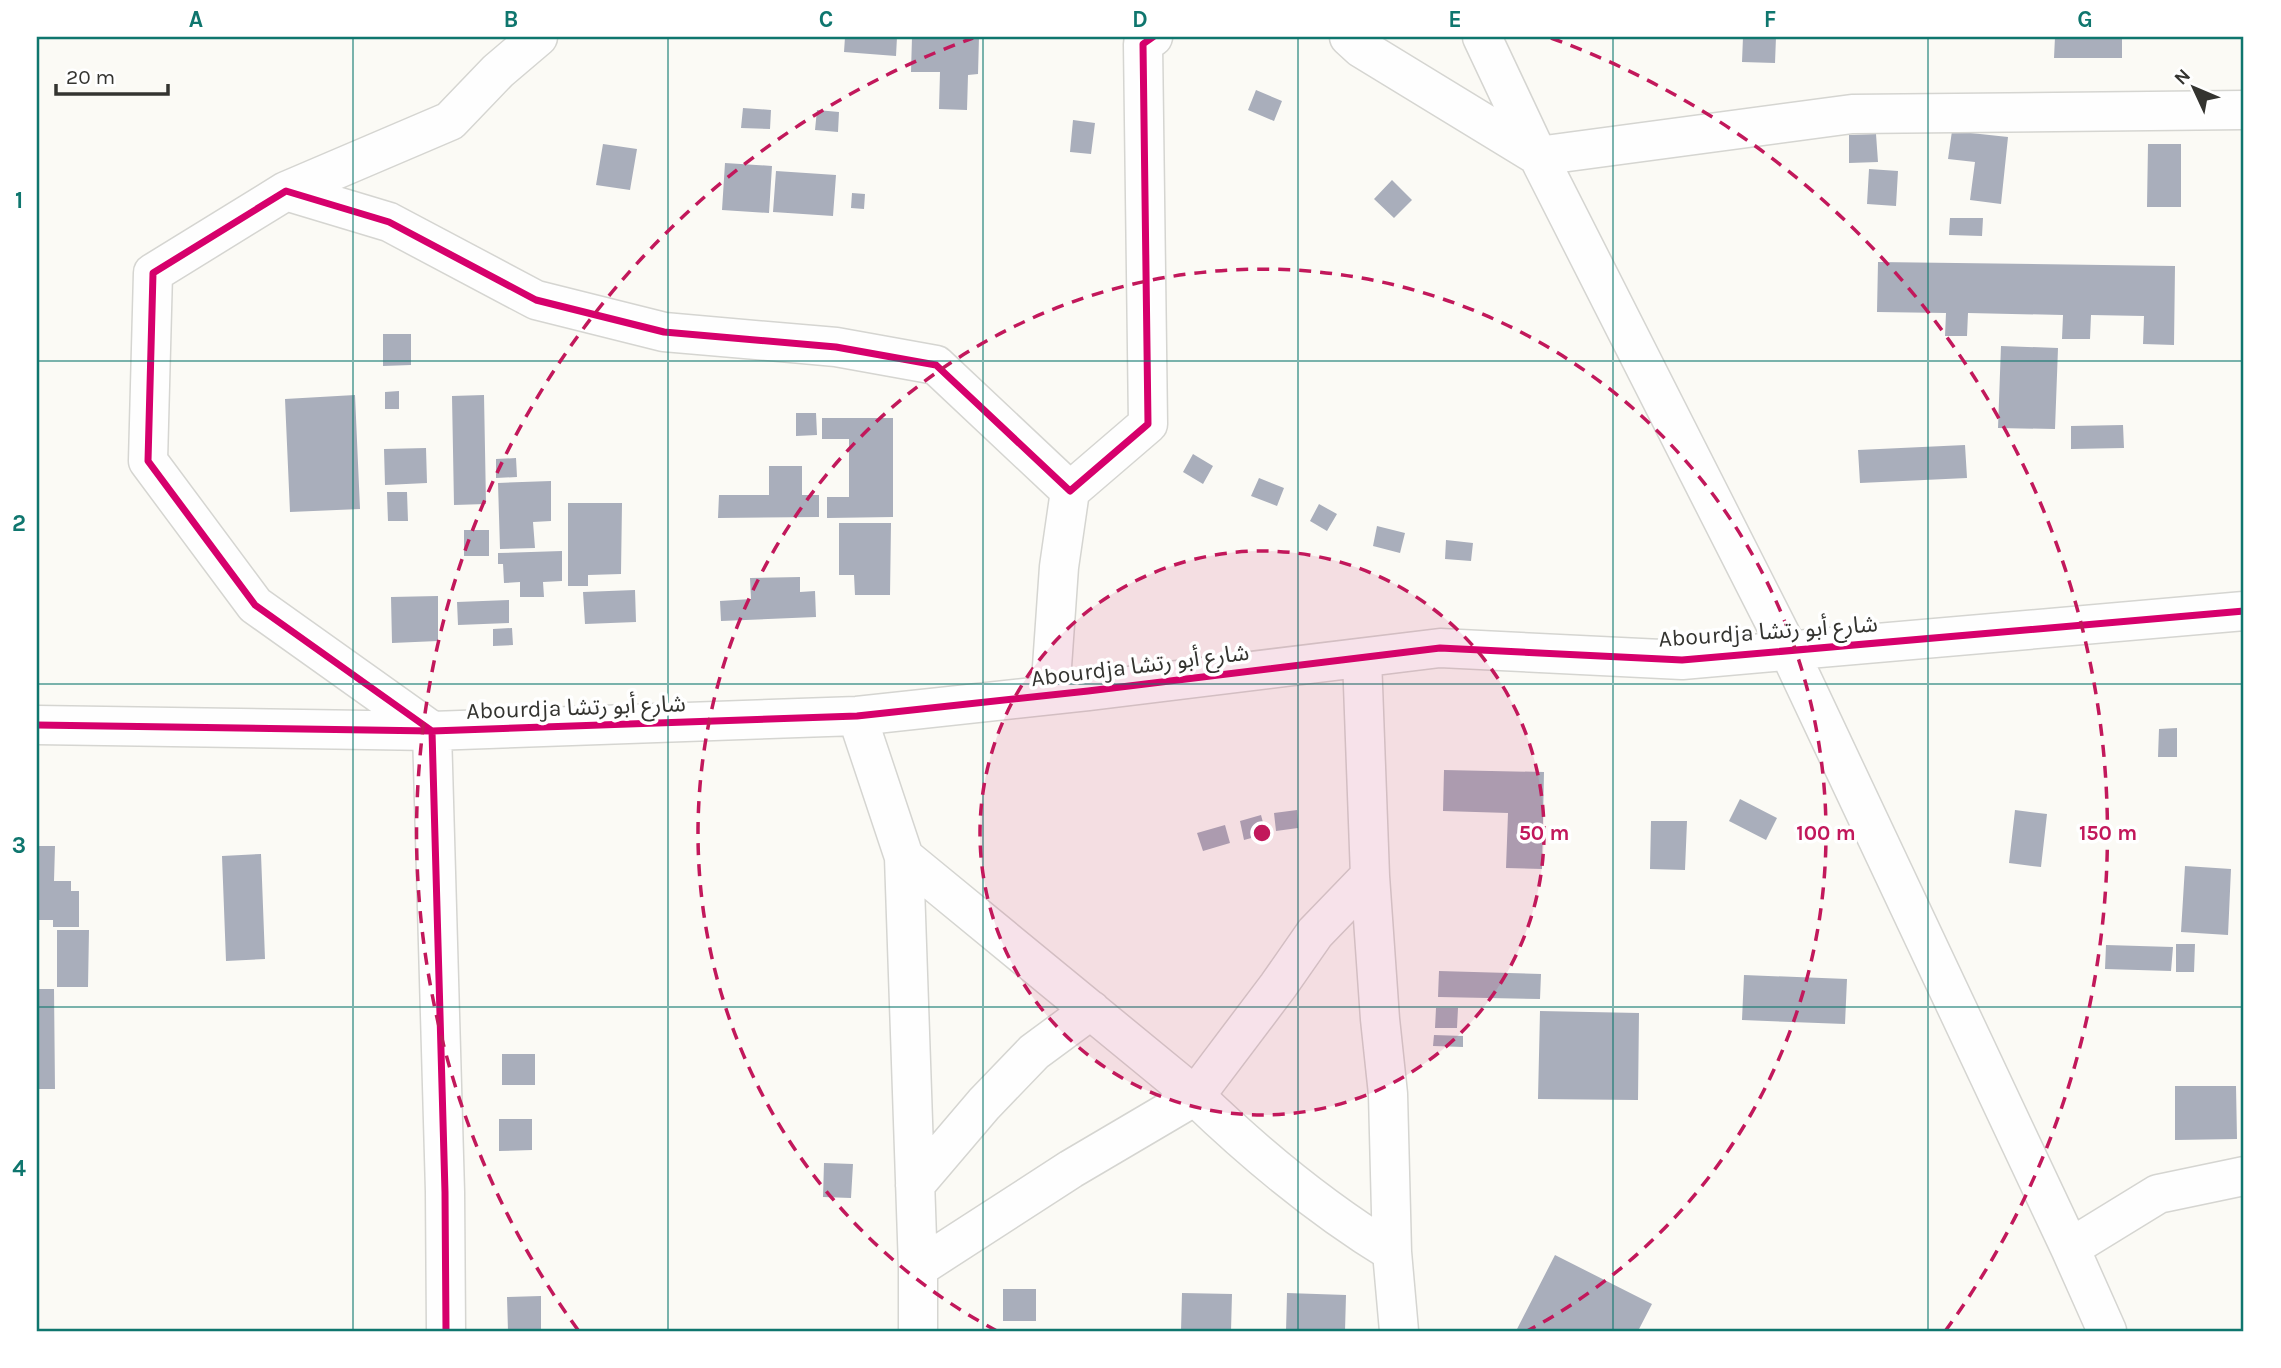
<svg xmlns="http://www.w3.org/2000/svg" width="2281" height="1368" font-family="Karla,'Noto Sans Arabic',sans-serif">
  <rect width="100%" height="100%" fill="#fbfaf5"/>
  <!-- building -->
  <path fill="#a9aebb" d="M845,37h52l-1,19 -52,-4z
    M912,37h67l-1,37 -10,1 -1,35 -28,-1 1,-37h-29z
    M1743,37h33l-1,26 -33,-1z
    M2055,37h67v21h-68z
    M1256,90l26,11 -8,20 -26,-11z
    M743,108l28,2 -1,19 -29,-1z
    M817,110l22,2 -1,20 -23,-2z
    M1073,120l22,3 -4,31 -21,-2z
    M1952,131l56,6 -7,67 -31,-4 5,-38 -27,-3z
    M1876,134l2,28 -29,1v-28z
    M603,144l34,5 -7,41 -34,-5z
    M2148,144h33v63h-34z
    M725,163l47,3 -3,47 -47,-3z
    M1869,169l29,2 -2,35 -29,-2z
    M776,171l60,4 -3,41 -60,-4z
    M1392,180l20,20 -18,18 -20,-19z
    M852,193l13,1 -1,15 -13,-1z
    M1950,218h33l-1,18 -33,-1z
    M1878,262l297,4 -1,79 -31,-1 1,-28 -53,-1 -1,24h-28l1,-24 -95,-2 -1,23h-22l1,-23 -69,-1z
    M383,334h28v31l-28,1z
    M2001,346l57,2 -3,81 -57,-1z
    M399,391v18h-14v-17z
    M355,395l5,114 -70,3 -5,-113z
    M484,395l2,109 -32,1 -2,-109z
    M796,413h20l1,22 -21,1z
    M822,418h71v99l-66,1v-21h22v-58h-27z
    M2123,425l1,23 -53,1v-23z
    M1965,445l2,33 -107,5 -2,-33z
    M426,448l1,35 -42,2 -1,-36z
    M1193,454l20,12 -10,18 -20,-12z
    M516,458l1,19 -21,1v-19z
    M769,466h33v29h17v22l-101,1 1,-23h50z
    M1259,478l25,10 -7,18 -26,-10z
    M551,481v40l-18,1 2,26 -35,1 -2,-66z
    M387,492h20l1,29h-20z
    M568,503h54l-1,71 -33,1v11h-20z
    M1319,504l18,10 -10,17 -17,-10z
    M839,523h52l-1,72h-35l-1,-20h-15z
    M1377,526l28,7 -5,20 -27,-7z
    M464,530h25v26h-25z
    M1446,540l27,3 -2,18 -26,-2z
    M562,551v30l-19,1 1,15h-24v-15l-16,1 -1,-19h-5v-11z
    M800,577v15l15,-1 1,26 -95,4 -1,-20 31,-2 -1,-21z
    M635,590l1,32 -51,2 -2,-32z
    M438,596v45l-46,2 -1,-46z
    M509,600v23l-51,2 -1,-23z
    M512,628l1,17 -20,1v-17z
    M2177,728v29h-19l1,-28z
    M1444,770l100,2 -2,97 -36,-1 2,-55 -65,-2z
    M1740,799l37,19 -11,22 -37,-19z
    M1297,810l1,18 -22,3 -2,-18z
    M2015,810l32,4 -6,53 -32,-4z
    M1261,815l5,19 -22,6 -4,-19z
    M1651,821h36l-2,49 -35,-1z
    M1225,825l5,18 -27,8 -6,-18z
    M37,846h18l-1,35h17v10h8v36h-26v-7h-16z
    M261,854l4,105 -39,2 -4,-105z
    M2185,866l46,3 -3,66 -47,-3z
    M57,930h32l-1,57h-31z
    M2176,944h19l-1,28h-18z
    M2106,945l67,2 -2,24 -66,-2z
    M1439,971l102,3 -1,25 -102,-2z
    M1744,975l103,4 -2,45 -103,-4z
    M2241,975h3v43h-3z
    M37,989h17l1,100h-18z
    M1436,1008h22l-1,20h-22z
    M1540,1011l99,2 -1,87 -100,-1z
    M1434,1035l29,1v11l-30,-1z
    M502,1054h33v31h-33z
    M2175,1086h61l1,53 -62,1z
    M499,1119h33v31l-33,1z
    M824,1163l29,1 -2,34 -28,-1z
    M1555,1255l97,49 -14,27h-122z
    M1003,1289h33v32h-33z
    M1182,1293l50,1 -1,37h-50z
    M1287,1293l59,2 -1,36h-59z
    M541,1296v35h-33l-1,-34z"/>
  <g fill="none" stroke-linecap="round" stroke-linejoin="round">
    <!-- street casing -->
    <g stroke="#d5d5d1" stroke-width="41">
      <path id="street" d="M1349,37l12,11 177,108 314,-42 392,-4
        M1482,37l56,119 251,495 281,597 37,83
        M286,191l164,-70 48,-50 40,-34
        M1362,658l8,218 10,143 8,75 4,158 7,79
        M1050,695l9,-128 11,-76
        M857,716l47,141 14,411v63
        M37,725l395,6 425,-15 231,-25 352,-43 242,12 562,-49
        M904,857l291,239c58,56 128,114 197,156
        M915,1185l69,-81 50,-52 57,-42
        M2070,1248l88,-54 86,-18
        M918,1268l153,-99 124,-73 83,-110 37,-53 55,-57
        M446,1331l-1,-139 -13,-461 -177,-126 -107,-144 5,-188 133,-82 103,31 147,78 128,32 172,15 100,18 134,126 78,-67 -5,-380 10,-7"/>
    </g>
    <!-- street -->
    <use href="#street" stroke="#fefefe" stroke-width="38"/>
    <!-- cycleway casing -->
    <g stroke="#fff" stroke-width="11">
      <path id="cycleway" d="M37,725l395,6 425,-15 231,-25 352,-43 242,12 562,-49
        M446,1331l-1,-139 -13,-461 -177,-126 -107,-144 5,-188 133,-82 103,31 147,78 128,32 172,15 100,18 134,126 78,-67 -5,-380 10,-7"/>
    </g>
    <!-- cycleway -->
    <use href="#cycleway" stroke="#d6006c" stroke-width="7"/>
  </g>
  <!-- grid -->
  <path fill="none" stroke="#0f766e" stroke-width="2" stroke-opacity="0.55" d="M353,37v1294M668,37v1294M983,37v1294M1298,37v1294M1613,37v1294M1928,37v1294M37,361h2207M37,684h2207M37,1007h2207"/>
  <!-- distance rings -->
  <circle cx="1262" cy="833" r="282" fill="#c2185b" fill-opacity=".12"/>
  <g fill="none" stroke="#c2185b" stroke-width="3.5" stroke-dasharray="12 9">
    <circle cx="1262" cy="833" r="282"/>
    <path d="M997 1331A564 564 0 1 1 1527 1331"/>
    <path d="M578 1330A846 846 0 0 1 973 38M1551 38A846 846 0 0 1 1946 1330"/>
  </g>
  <g text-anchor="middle" stroke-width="7" stroke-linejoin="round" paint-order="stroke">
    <!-- street labels -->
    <g font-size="23" fill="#343430" stroke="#fff">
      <text transform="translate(1768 631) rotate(-4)" y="8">Abourdja شارع أبو رتشا</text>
      <text transform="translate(1140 665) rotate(-7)" y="8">Abourdja شارع أبو رتشا</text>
      <text transform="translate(576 707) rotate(-2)" y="8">Abourdja شارع أبو رتشا</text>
    </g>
  </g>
  <circle cx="1262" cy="833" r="10" fill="#c2185b" stroke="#fff" stroke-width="3.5"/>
  <g font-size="21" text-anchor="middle" font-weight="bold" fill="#c2185b" stroke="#fff" stroke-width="7" stroke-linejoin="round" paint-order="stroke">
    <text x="1544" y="840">50 m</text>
    <text x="1826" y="840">100 m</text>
    <text x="2108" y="840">150 m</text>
  </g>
  <!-- border -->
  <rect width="2281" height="1368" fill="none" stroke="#ffffff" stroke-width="77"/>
  <!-- north arrow -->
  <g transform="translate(2194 88) rotate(314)" stroke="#ffffff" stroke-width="5" paint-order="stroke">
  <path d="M0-5L12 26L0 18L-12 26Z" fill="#343430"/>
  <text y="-10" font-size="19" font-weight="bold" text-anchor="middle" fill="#343430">N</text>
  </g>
  <!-- scale -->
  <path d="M56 84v10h112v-10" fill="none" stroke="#343430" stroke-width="3.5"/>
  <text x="66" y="84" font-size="21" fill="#343430" stroke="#ffffff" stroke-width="5" paint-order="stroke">20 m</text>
  <rect x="38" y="38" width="2204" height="1292" fill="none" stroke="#0f766e" stroke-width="2.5"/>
  <g font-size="23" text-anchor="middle" font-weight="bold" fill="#0f766e">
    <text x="196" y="27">A</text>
    <text x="511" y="27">B</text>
    <text x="826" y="27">C</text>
    <text x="1140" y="27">D</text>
    <text x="1455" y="27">E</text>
    <text x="1770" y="27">F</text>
    <text x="2085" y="27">G</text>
    <text x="19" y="208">1</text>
    <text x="19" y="531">2</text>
    <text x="19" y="853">3</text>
    <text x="19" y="1176">4</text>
  </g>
</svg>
